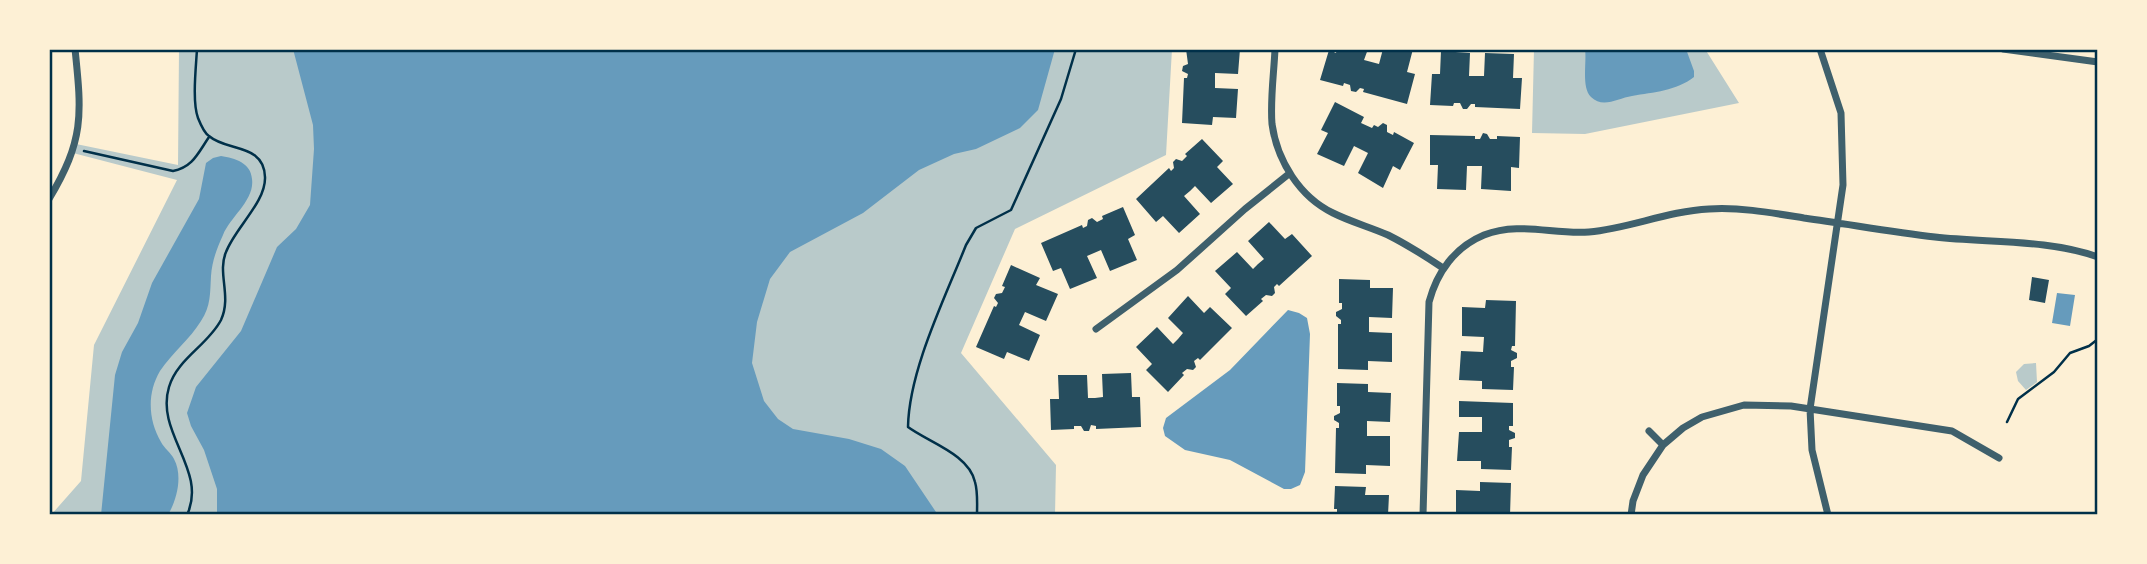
<svg xmlns="http://www.w3.org/2000/svg" width="2147" height="564" font-family="'PT Sans Narrow',sans-serif">
  <rect width="100%" height="100%" fill="#fdf0d5"/>
  <!-- green -->
  <path fill="#b9caca" d="M179,49h993l-6,106 -151,74 -54,124 95,112 -1,50h-1004l30,-34 13,-136 83,-165 -104,-27 3,-9 102,21z
    M1534,49h171l34,54 -154,31 -53,-1z
    M2036,363l1,19 -11,8 -8,-9 -2,-9 8,-8z"/>
  <!-- water -->
  <path fill="#669bbc" d="M293,49h762l-17,61 -18,18 -44,21 -22,5 -35,16 -56,43 -73,39 -20,27 -13,43 -5,41 12,38 14,18 15,10 56,10 32,10 24,17 33,49h-721v-26l-13,-39 -13,-24 -4,-13 9,-26 45,-56 36,-84 19,-18 14,-24 4,-56 -1,-24z
    M1585,49h101l8,22v6c-18,14 -40,15 -62,19 -14,2 -29,13 -41,1 -10,-10 -4,-35 -6,-48z
    M221,156c14,2 30,7 31,23 3,21 -22,38 -29,56 -6,13 -11,26 -12,41 -1,17 0,30 -10,45 -11,18 -29,32 -41,50 -13,22 -12,49 1,71 3,6 10,11 13,17 9,17 3,40 -6,56h-67l14,-140 7,-23 16,-29 14,-40 47,-84 7,-36 7,-5z
    M2057,293l18,2 -5,31 -18,-3z
    M1288,310l11,3 8,5 3,16 -5,138 -5,13 -9,4h-7l-54,-29 -45,-10 -20,-14 -2,-8 3,-10 64,-48z"/>
  <!-- building -->
  <path fill="#264d5e" d="M1186,49h54l-2,25 -23,-1v15l23,1 -2,29 -23,-1 -1,8 -30,-2 2,-45h3l1,-4 -6,-3 1,-5 5,-2z
    M1337,49h31l-4,11 15,4 4,-15h30l-6,23 8,2 -8,30 -44,-12 1,-3 -4,-1 -4,4 -5,-1 -1,-6 -6,-2 -1,3 -23,-6 9,-30 7,3z
    M1441,51l29,2 -1,23h15l1,-23 29,1 -1,24h9l-2,31 -45,-2v-3h-4l-4,5h-4l-3,-6h-6l-1,3 -23,-1 2,-31h8z
    M1335,102l29,15 -3,6 11,5 2,-3 4,2 5,-4 4,2v7l6,3 1,-3 20,11 -14,27 -7,-4 -10,22 -25,-15 10,-20 -14,-7 -10,20 -27,-12 11,-21 -7,-3z
    M1483,133l4,1 3,5h7v-3l23,1 -1,31 -8,-1v24l-30,-2 1,-23h-15l-1,24 -29,-1 1,-24h-8v-30l45,1v3h5z
    M1202,139l21,22 -6,6 16,17 -22,19 -16,-17 -5,5 -6,5 16,18 -21,19 -16,-17 -7,6 -20,-23 33,-31 2,3 3,-3 -1,-6 3,-3 6,2 5,-5 -2,-2z
    M1123,207l12,28 -7,4 9,21 -27,11 -9,-21 -14,6 10,22 -27,11 -9,-21 -8,3 -12,-28 41,-18 1,3 4,-2 1,-6 4,-2 5,4 6,-3 -1,-3z
    M1269,222l16,17 7,-5 20,22 -33,30 -2,-2 -3,3 1,6 -3,3 -6,-1 -5,4 2,2 -17,15 -21,-22 6,-6 -16,-17 22,-19 16,17 5,-5 6,-5 -16,-18z
    M1011,265l29,13 -4,7 22,9 -12,27 -21,-9 -6,13 21,10 -11,26 -22,-9 -3,7 -28,-12 18,-41 2,1 2,-4 -4,-5 2,-4 6,-1 3,-6 -3,-1z
    M2032,277l17,3 -4,23 -16,-3z
    M1339,279l31,1v8h23l-1,30 -23,-1v15l23,1v29l-24,-1v9l-30,-1v-45h3v-4l-5,-4v-4l6,-3v-6h-3z
    M1188,296l16,17 6,-6 22,21 -32,32 -2,-2 -4,3 2,6 -3,3 -6,-1 -5,4 2,2 -16,17 -22,-22 6,-6 -16,-17 21,-20 16,17 5,-5 5,-6 -15,-15z
    M1486,300l30,1 -1,45h-3l-1,4 6,3v5l-6,3v6h3l-1,23 -31,-1v-8l-23,-1 2,-29 22,1 1,-15 -22,-1v-29l23,1z
    M1131,373l1,24h8l1,30 -45,2v-3l-5,-1 -2,6h-5l-3,-5h-7v3l-23,1 -1,-31h9l-1,-24h29l1,23h7l8,-1 -1,-23z
    M1337,383l31,1v8l23,1 -1,29 -23,-1v15h23v30l-24,-1v9l-31,-1 1,-45h3v-5l-5,-3v-4l6,-3v-7h-3z
    M1459,401l54,2v23h-4v4l6,3v5l-6,2v7h3l-1,23 -30,-1v-8h-24l2,-29h23v-15h-23z
    M1480,482l31,1 -1,32h-54v-25l24,1z
    M1335,486l31,1 -1,8h24l-1,20h-51v-6h-3z"/>
  <g fill="none" stroke-linecap="round" stroke-linejoin="round">
    <!-- path -->
    <path stroke="#003049" stroke-width="2.5" d="M84,151l89,20c20,-4 25,-18 36,-34
      M2007,422l11,-23 36,-27 16,-19 19,-7 9,-7
      M187,515c21,-45 -32,-82 -18,-128 8,-28 39,-42 52,-67 11,-24 -4,-47 5,-68 9,-24 40,-50 39,-75 -1,-34 -38,-25 -56,-41 -5,-3 -9,-13 -11,-18 -6,-16 -2,-51 -1,-69
      M977,515c0,-11 1,-23 -2,-33 -6,-28 -47,-40 -67,-55 1,-57 37,-129 58,-182l10,-17 35,-18 50,-111 15,-50"/>
    <!-- minor -->
    <path stroke="#3f606c" stroke-width="7" d="M1275,49c-1,24 -5,51 -3,75 5,37 28,73 61,89 18,9 37,14 55,22 20,10 37,21 55,33
      M1820,49l21,64 2,72 -33,224 2,41 16,65
      M2003,49l95,13
      M49,199c35,-59 33,-83 26,-150
      M1096,329l81,-59 68,-61 45,-36
      M1649,431l14,14
      M1423,515l6,-213c8,-30 26,-55 55,-67 35,-14 70,0 105,-3 41,-4 79,-21 120,-23 32,-2 64,4 95,9 44,6 87,14 131,19 53,6 113,2 163,20
      M1631,515l2,-14 10,-26 20,-30 20,-17 19,-11 42,-12 47,1 161,25 47,27"/>
  </g>
  <!-- border -->
  <rect width="2147" height="564" fill="none" stroke="#fdf0d5" stroke-width="102"/>
  <rect x="51" y="51" width="2045" height="462" fill="none" stroke="#003049" stroke-width="2.5"/>
</svg>
